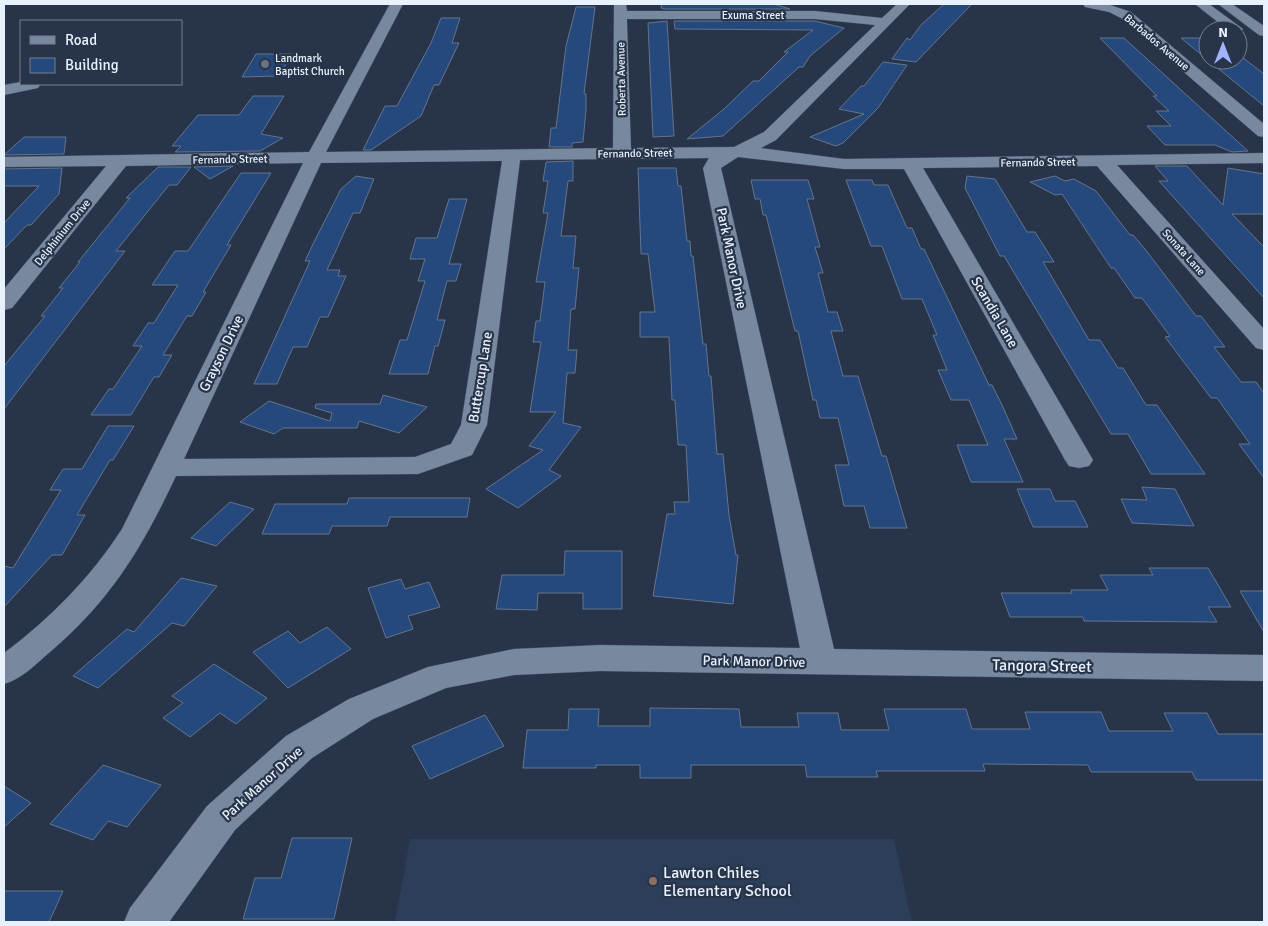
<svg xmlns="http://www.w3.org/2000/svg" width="1268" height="926" font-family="Signika,sans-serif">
  <rect width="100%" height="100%" fill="#273449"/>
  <!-- built -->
  <path fill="#2d3e58" d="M410,839h484l18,83h-517z"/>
  <!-- building -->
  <path fill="#26497d" stroke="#65748b" d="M662,4h112l16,5h-125l-4,-1z
    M944,4h28l-56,58 -24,-3 15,-21 3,2 11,-15z
    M576,7h19l-11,87h2v16l-3,32 -11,1v4h-23l2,-19h5l10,-82z
    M441,18h19l-8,25h7l-20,42h-5l-13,31 -50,34h-8l22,-44h12l34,-63z
    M667,21l7,115 -21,1 -5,-114z
    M674,21h141l29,7 -34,28 -7,11h-4l-76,69 -36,3 37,-30 29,-28h6l29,-29h-4l29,-22 -138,-1z
    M1100,38h24l124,113 -16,1 -17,-7h-50l-18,-19h24l-15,-15h13l-16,-15h4z
    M1181,38h27v22h30v-6l26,20v32z
    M256,54h36l-13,22 -37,1z
    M883,62l24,3 -29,43 -35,35 -7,3 -26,-9 54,-23 -25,-5 22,-23h3z
    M253,96h31l-23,38 22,4 -23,13 -85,1 6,-6h-9l26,-31h41z
    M24,137h42l-2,17 -60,1z
    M573,161v20h-5l-7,55h15l-3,32h6l-4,41h-4l-3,41h9l-2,23h-8l-4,50 18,4 -32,43 12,6 -43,32 -32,-19 57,-39 -14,-4 27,-34h-26l11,-70h-8l3,-21h4l5,-39h-9l12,-69h-5l5,-32h-5l3,-19z
    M233,166l-23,13 -16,-12z
    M1155,166h32l36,39 5,-37 36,6v40h-32l32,33v51l-105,-117h9z
    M158,167h33l-14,18h-8l-53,66h9l-121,158v-43l41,-50h-4l22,-28h-4l21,-26h-2l52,-64h-4z
    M62,168l-3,26 -28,31h-4l-23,24v-26l35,-37h-35v-17z
    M638,168h38l2,18h3l6,55h3l1,15h2l10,88h3l3,32h2l6,78h6l6,61 7,40h2l-5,49 -80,-8 14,-82h8l-1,-12h15l-3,-57h-8l-3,-45h-3l-3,-63h-29v-25h15l-7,-58h-7z
    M241,173h30l-44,72h4l-28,47h3l-14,24h-5l-24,39h9l-13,22h-5l-23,38h-40l18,-26h4l29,-43h-9l15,-23h6l24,-38h-26l23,-34h13z
    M356,176l18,3 -14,34h-7l-26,57h13l-2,6h8l-18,41h-8l-13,30h-14l-16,37h-23l56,-123h-5l9,-19 27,-53z
    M967,176l28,3 32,53h8l19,30h-11l46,78h11l18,28h5l23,37h11l48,69h-54l-23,-40h-17l-107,-178h-4l-35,-68z
    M1055,176l10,5 9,-2 22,12 34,44h3l12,14 51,67h5l24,31h-11l27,35h15l8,11v85l-25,-34h11l-33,-46h-6l-46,-61 5,-1 -28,-38h-7l-21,-30h-3l-49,-74 -7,1 -25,-13z
    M751,180h57l6,19h-7l13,48h-5l8,26h-5l10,39h9l6,19h-12l12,45h15l24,80h4l21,72h-37l-6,-22h-20l-9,-41h14l-11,-47h-18l-4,-18h-3l-15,-69h-3l-29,-116h-3l-3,-16h-5z
    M846,180h26l2,5h14l19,43h5l9,21h3l65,136h3l10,20 15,34h-13l19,43h-52l-14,-37h31l-19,-45h-18l-13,-30h9l-14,-35h4l-15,-36h-20l-20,-53h-11z
    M449,199h18l-18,65h12l-5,17h-9l-10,39h8l-7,26h-3l-7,28h-39l11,-34h7l18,-59h-7l7,-22h-15l6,-21h21z
    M383,395l44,12 -28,26 -40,-12 -2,7h-74l-9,6 -34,-12 29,-21 61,20 2,-8 -17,-5 1,-4h64z
    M108,426h26l-21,34h-3l-33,55h8l-23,40h-10l-48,52v-41l9,2 48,-78h-11l13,-21h19z
    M1142,487l33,2 19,37 -62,-3 -11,-24 26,1z
    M1017,489h33l5,12h20l13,26h-55z
    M349,498h121l-3,19h-77l-3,9h-55l-3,8h-67l13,-30h72z
    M230,502l24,7 -38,37 -25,-8z
    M565,551h57v58h-39v-16h-45l-1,17 -41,-1 6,-34h62z
    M1149,568h59l23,39h-23l9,15 -133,-1 -1,-4h-73l-9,-24h71l-1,-3h37l-8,-15h53z
    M181,578l36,8 -33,40 -12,-3 -74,65 -25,-12 54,-47 7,3z
    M401,579l4,10 24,-7 11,25 -32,9 5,13 -27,9 -18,-50z
    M1240,591h24v41z
    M327,627l24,22 -63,39 -35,-36 35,-21 12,12z
    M214,664l53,34 -31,26 -16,-11 -30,24 -27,-19 20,-15 -11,-7z
    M650,708l89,1 2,18h58l-2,-14h41l3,17h48l-5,-21h82l6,20h58l-5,-17h76l8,19h64l-9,-18h43l11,21h46v46h-68l-4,-8h-101l-3,-7 -105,-1 2,7h-109l2,6h-71l-2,-12h-114v13h-51v-13h-44v3h-73l4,-38h41l1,-21h30l-1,17h52z
    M485,715l19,31 -74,33 -18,-33z
    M103,765l58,20 -34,42 -19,-6 -15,19 -43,-16z
    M4,786l27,17 -27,24z
    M292,838h60l-18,81h-91l12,-41h26z
    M4,891h59l-14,31h-45z"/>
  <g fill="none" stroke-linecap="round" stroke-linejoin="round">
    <!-- minor casing -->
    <g stroke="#434f60" stroke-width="1">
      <path id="minor" d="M390,4h13l-77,148 287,-4 1,-144h12l1,7h188l67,7 15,-14h13l-134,136 -15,8 83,11 420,-6v10l-147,2 147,164v21l-8,-2 -159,-182 -174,2 170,292 -4,6 -10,2 -10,-2 -4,-6 -161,-291h-60l-106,-12 -17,11 113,481 430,6v26l-664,-10 -86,4 -68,13 -73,31 -61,39 -77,72 -66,92h-45l6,-14 77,-102 79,-70 63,-37 79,-32 86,-18 86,-4 200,3 -97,-480 6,-10 -189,2 -33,265 -15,30 -54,19 -242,2c-34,72 -65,124 -126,176 -14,12 -28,27 -46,32v-31c47,-35 86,-75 118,-124l181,-366 -177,3 -114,142 -8,2v-21l102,-123 -102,1v-10l305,-5zM627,19h188l60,6 -111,107 -30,15 -103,1zM502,161l-41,264 -10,19 -36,13 -231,2 137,-296z
        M1083,4h24l24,8 133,112v13l-6,-1 -137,-118 -12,-6 -24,-5z
        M1195,4h14l34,25 -5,4v-3h-10z
        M1218,4h14l32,22v10l-5,-1z
        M21,82l19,3 -2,3 -34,7v-10z"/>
    </g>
    <!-- minor -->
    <use href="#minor" fill="#78889f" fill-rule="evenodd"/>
  </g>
  <!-- markers -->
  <circle fill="#6b7280" stroke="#273449" stroke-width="2" cx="265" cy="64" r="5"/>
  <circle fill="#8d6e63" stroke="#273449" stroke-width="2" cx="653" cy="881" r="5"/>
  <g text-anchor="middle" stroke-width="4.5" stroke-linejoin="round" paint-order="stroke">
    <!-- far-street labels -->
    <g font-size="11" fill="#e8f1fe" stroke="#273449">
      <text x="753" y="19">Exuma Street</text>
      <text transform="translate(1157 42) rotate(40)" y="4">Barbados Avenue</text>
      <text transform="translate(621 79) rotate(-91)" y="4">Roberta Avenue</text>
      <text transform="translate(635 153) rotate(-1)" y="4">Fernando Street</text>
      <text transform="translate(230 159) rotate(-1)" y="4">Fernando Street</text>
      <text transform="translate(1038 162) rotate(-1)" y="4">Fernando Street</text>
      <text transform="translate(62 232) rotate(-51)" y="4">Delphinium Drive</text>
      <text transform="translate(1184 252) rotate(48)" y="4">Sonata Lane</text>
    </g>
    <!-- far-poi labels -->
    <g font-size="11" fill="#e8f1fe" stroke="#273449" text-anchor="start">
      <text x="275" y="62">Landmark<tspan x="275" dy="13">Baptist Church</tspan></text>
    </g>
    <!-- street labels -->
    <g font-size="14" fill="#e8f1fe" stroke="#273449">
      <text transform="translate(732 258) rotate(78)" y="5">Park Manor Drive</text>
      <text transform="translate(995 312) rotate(60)" y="5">Scandia Lane</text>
      <text transform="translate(221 353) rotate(-64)" y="5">Grayson Drive</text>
      <text transform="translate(480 377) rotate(-81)" y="5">Buttercup Lane</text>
      <text transform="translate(754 661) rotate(1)" y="5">Park Manor Drive</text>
      <text transform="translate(262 783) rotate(-42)" y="5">Park Manor Drive</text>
    </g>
    <!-- near-street labels -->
    <g font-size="16" fill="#e8f1fe" stroke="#273449">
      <text transform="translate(1042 665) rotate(1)" y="6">Tangora Street</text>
    </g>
    <!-- near-poi labels -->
    <g font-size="16" fill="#e8f1fe" stroke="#273449" text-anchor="start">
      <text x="663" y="878">Lawton Chiles<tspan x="663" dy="18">Elementary School</tspan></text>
    </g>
  </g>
  <!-- border -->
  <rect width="1268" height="926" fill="none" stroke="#e8f1fe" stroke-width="10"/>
  <!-- legend -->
  <rect x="20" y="20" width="162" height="65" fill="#273449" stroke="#748091"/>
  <rect x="30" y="36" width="25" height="8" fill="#78889f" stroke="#748091"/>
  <text x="65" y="45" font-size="15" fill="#e8f1fe">Road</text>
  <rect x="30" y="58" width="25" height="15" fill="#26497d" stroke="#748091"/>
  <text x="65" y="70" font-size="15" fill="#e8f1fe">Building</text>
  <!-- north arrow -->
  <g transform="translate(1223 45)"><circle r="24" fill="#273449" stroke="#748091"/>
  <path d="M0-4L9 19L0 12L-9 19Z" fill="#a1b3fd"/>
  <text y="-8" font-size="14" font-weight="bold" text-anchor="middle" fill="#e8f1fe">N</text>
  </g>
</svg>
